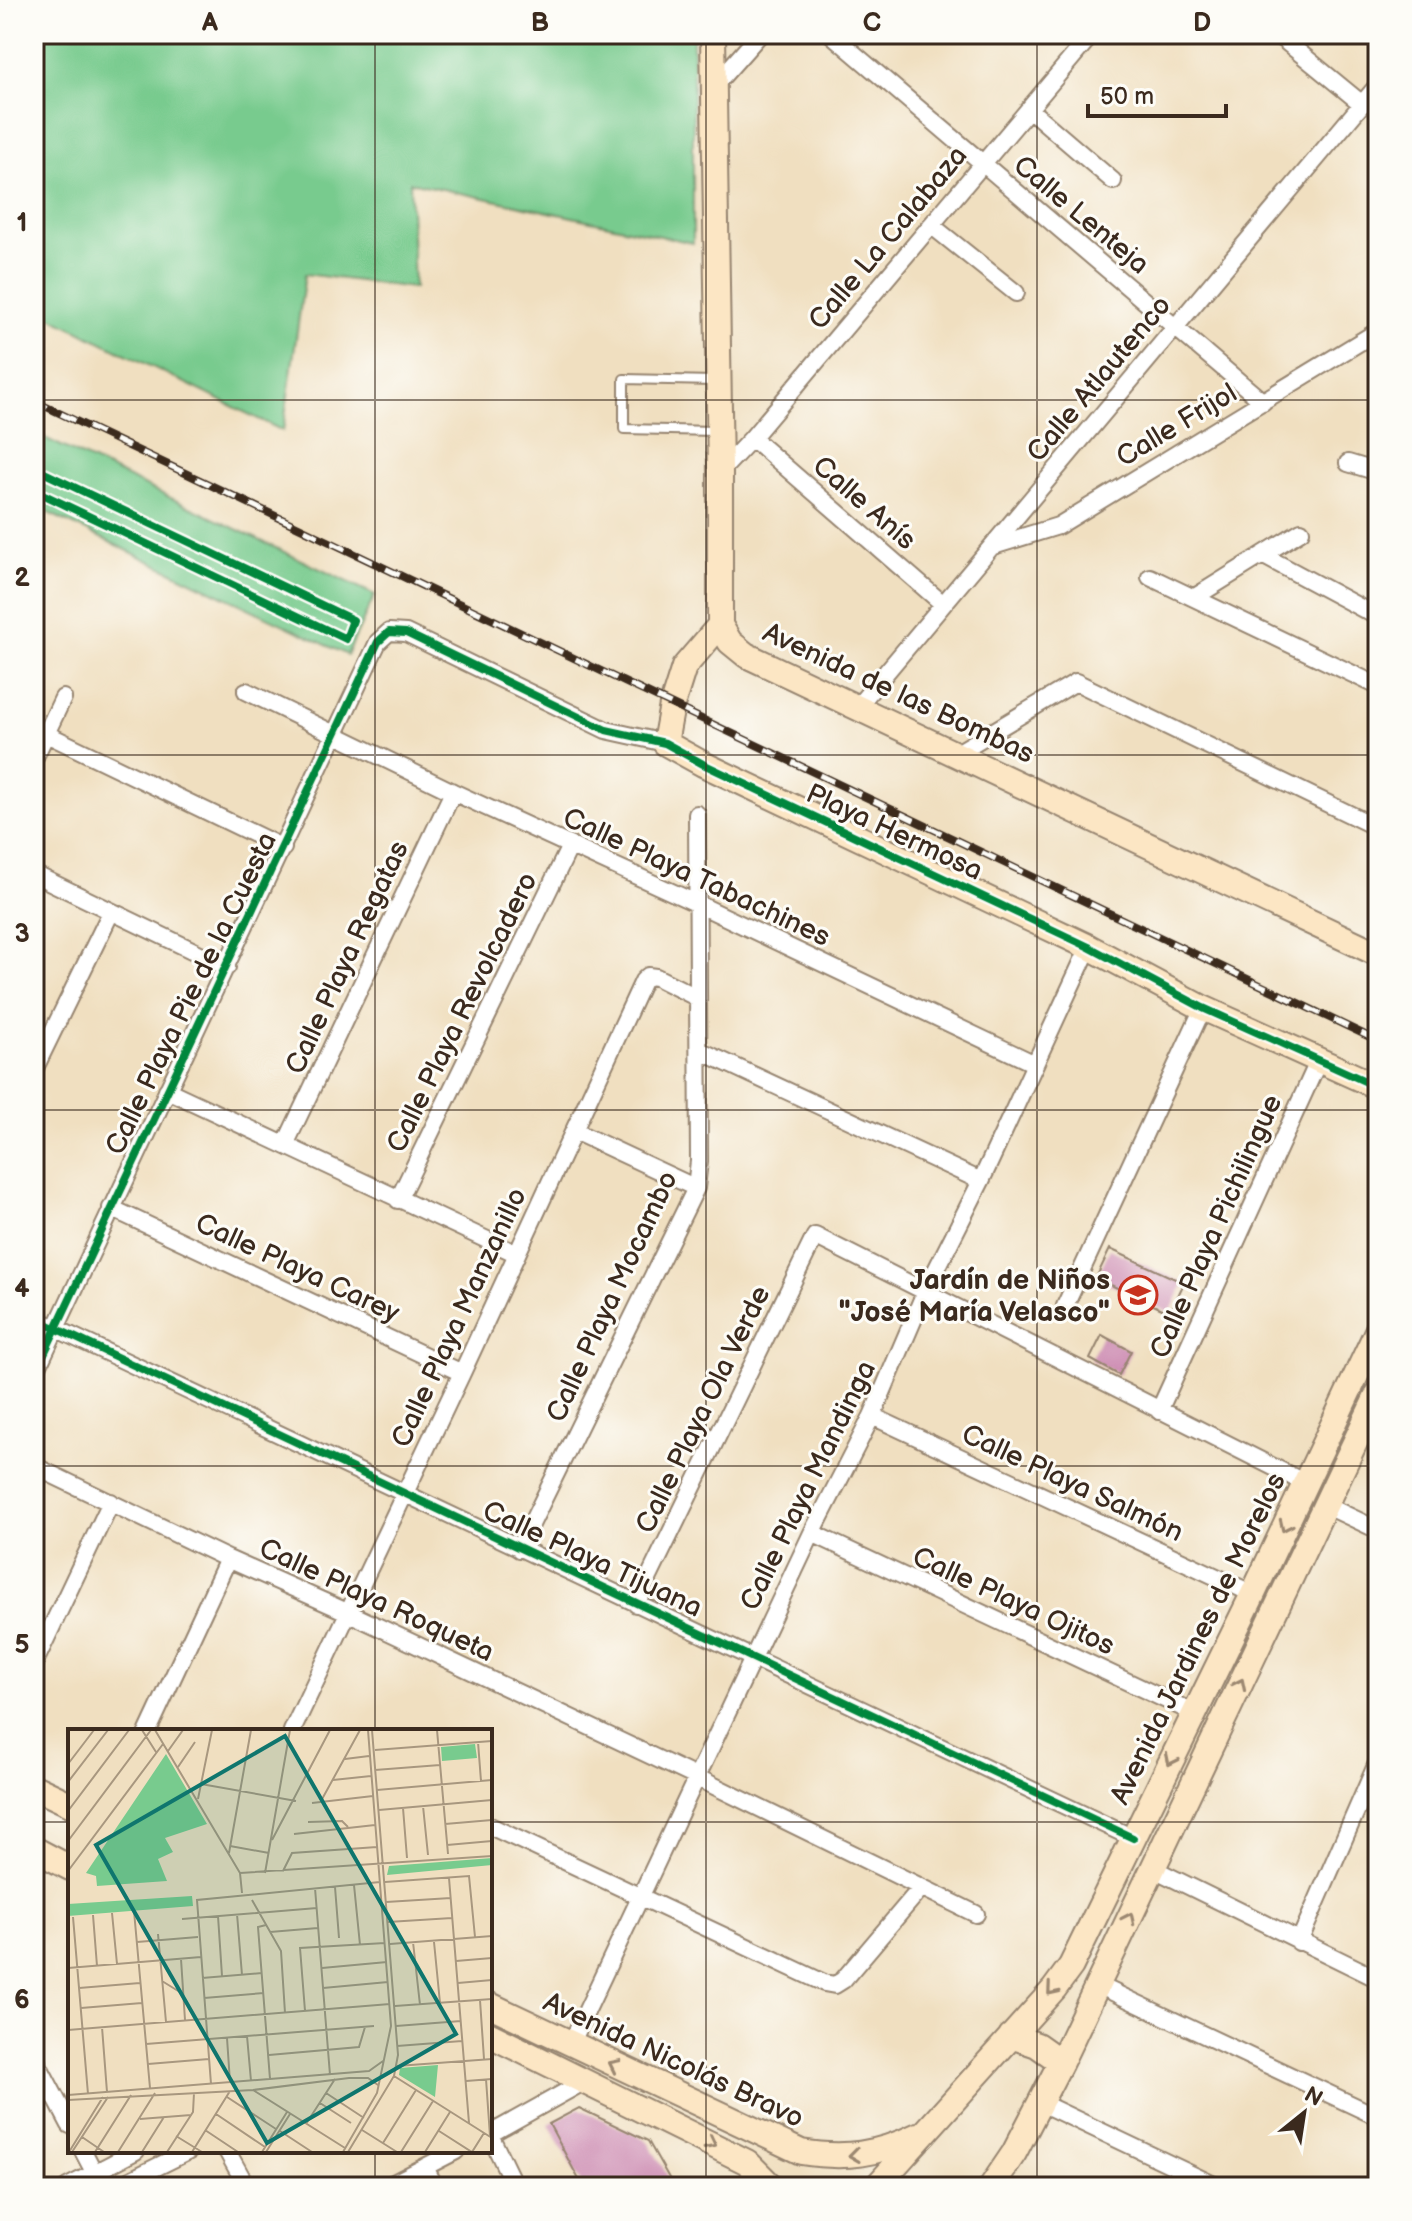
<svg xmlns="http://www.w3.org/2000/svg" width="1412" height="2221" font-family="'Balsamiq Sans',sans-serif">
  <rect width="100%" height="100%" fill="#fdfcf7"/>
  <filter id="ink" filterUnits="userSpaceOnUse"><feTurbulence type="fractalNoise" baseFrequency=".0125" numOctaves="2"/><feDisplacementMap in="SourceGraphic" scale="16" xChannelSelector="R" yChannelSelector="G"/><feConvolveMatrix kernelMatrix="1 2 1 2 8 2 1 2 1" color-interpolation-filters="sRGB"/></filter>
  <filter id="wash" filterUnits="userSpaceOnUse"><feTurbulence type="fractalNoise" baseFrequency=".006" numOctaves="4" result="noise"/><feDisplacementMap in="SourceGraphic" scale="32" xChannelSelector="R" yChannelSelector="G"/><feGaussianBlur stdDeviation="1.8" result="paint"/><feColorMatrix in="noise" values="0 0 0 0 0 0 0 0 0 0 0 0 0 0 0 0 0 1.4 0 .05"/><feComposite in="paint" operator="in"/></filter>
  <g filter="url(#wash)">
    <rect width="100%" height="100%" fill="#f0dfc0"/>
    <!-- green -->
    <path fill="#78cb8e" stroke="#5a7a56" stroke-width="2" d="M46,34h647v209l-283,-61 4,106 -109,-14 -22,157 -249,-122v-269z
      M34,433l341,162 -28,60 -313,-149z"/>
    <g id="blocks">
      <!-- building -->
      <path fill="#ce8eb4" d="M1110,1249l74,34 -14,30 -74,-35z
        M1102,1335l29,16 -12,24 -29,-16z
        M579,2108l69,33 26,46h-91l-34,-63z"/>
    </g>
  </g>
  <g filter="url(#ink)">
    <use href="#blocks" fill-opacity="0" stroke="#96846f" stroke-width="2"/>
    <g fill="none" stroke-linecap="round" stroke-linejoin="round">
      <!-- lane casing -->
      <g stroke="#96846f" stroke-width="12">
        <path id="lane" d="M714,381l-90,-2v50l91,2"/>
      </g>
      <!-- street casing -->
      <g stroke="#96846f" stroke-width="20">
        <path id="street" d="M831,34l432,368
          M1278,35l84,69
          M714,86l46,-52
          M1029,109l84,72
          M931,225l85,68
          M752,438l191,166
          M1348,463l30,9
          M720,472l32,-34 340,-404
          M993,546l65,-20 320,-195
          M1264,556l114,61
          M1150,577l228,109
          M1195,597l106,-66
          M246,691l207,101 245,112 337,160
          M858,706l520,-621
          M34,728l249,120
          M957,753l119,-71 302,146
          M34,759l29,-61
          M34,874l193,93
          M699,1050l282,131
          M34,1070l77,-158
          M167,1090l350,164
          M574,1131l122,57
          M285,1145l168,-353
          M398,1200l172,-354
          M111,1208l351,165
          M1065,1306l138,-298
          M34,1318l1099,520
          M34,1375l344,-733 11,-10 17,1 200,97 59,13
          M1159,1411l159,-349
          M872,1416l381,178
          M34,1466l194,93 119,53 351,166 278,136
          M1325,1505l53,25
          M812,1533l382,180
          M519,1549l177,-361 3,-27 -2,-347
          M636,1604l179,-368 490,247
          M34,1664l77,-162
          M148,1731l80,-172
          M292,1731l170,-358 181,-392 5,-5 8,1 42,21
          M490,1826l334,157 11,2 8,-5 78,-92
          M1152,1868l226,111
          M1299,1942l79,-181
          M1098,1985l280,132
          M571,2044l241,-511 60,-117 54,-126 55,-109 108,-234
          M34,2057l36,68
          M1039,2102l179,85
          M490,2134l95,-53
          M490,2135l25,52
          M83,2151l11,21
          M227,2151l20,36
          M425,2167l10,20
          M67,2187l69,-36
          M116,2187l73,-36
          M386,2187l70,-36"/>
      </g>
      <!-- secondary casing -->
      <g stroke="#96846f" stroke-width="28">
        <path id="secondary" d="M713,34l7,438v153l10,17 16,13 632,299
          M720,625l-36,42 -12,38 -7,38 38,21 386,183 114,61 175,79
          M34,1787l36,17
          M34,1849l36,19
          M490,2005l311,147c44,7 76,3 117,-17
          M490,2035l257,127 25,25
          M1011,2036l26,9 24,17
          M876,2187l178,-198 17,-23 182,-372 125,-265
          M991,2187l23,-34 47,-91 317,-668"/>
      </g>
      <!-- lane -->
      <use href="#lane" stroke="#fff" stroke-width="8"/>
      <!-- street -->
      <use href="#street" stroke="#fff" stroke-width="16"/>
      <!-- secondary -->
      <use href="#secondary" stroke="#fce6c4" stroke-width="24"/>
      <!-- rail casing -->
      <g stroke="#3b2a1e" stroke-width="8">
        <path id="rail" d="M34,401l1344,640"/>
      </g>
      <!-- rail -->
      <use href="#rail" stroke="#fdfcf7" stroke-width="5" stroke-dasharray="15" stroke-linecap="butt"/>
      <!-- cycleway casing -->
      <g stroke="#fdfcf7" stroke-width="13">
        <path id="cycleway" d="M34,468l319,152 -7,19 -312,-149
          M34,1318l1099,520
          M34,1375l344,-733 11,-10 17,1 200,97 59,13 38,21 386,183 114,61 175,79"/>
      </g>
      <!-- cycleway -->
      <use href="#cycleway" stroke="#00873e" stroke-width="8"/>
    </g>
    <!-- one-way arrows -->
    <defs><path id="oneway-chevron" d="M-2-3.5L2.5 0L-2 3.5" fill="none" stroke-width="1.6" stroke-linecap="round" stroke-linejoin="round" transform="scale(2)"/></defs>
    <g stroke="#9c8871">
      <use href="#oneway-chevron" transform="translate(1285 1526) rotate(115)"/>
      <use href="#oneway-chevron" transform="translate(1240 1684) rotate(-64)"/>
      <use href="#oneway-chevron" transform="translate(1171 1760) rotate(116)"/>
      <use href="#oneway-chevron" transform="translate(1129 1918) rotate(-65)"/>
      <use href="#oneway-chevron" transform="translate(1052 1990) rotate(130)"/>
      <use href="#oneway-chevron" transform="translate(614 2065) rotate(-154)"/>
      <use href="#oneway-chevron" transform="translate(711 2143) rotate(27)"/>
      <use href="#oneway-chevron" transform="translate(854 2155) rotate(172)"/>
    </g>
  </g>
  <!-- grid -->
  <path fill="none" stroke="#3b2a1e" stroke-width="2" stroke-opacity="0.55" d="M375,34v1697M706,34v2153M1037,34v2153M34,400h1344M34,755h1344M34,1110h1344M34,1466h1344M34,1822h36M490,1822h888M375,2151v36"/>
  <!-- icons -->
  <defs>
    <g id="school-ring" transform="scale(2)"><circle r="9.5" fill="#fdfcf7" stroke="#c8321e" stroke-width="1.5"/><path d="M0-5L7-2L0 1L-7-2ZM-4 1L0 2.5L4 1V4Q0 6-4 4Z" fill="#c8321e"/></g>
  </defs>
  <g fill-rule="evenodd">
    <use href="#school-ring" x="1138" y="1295"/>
  </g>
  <g text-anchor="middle" stroke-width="6" stroke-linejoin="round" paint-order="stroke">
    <!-- street labels -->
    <g font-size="28" fill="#3b2a1e" stroke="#fdfcf7">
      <text transform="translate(1082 214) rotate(40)" y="10">Calle Lenteja</text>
      <text transform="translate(887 237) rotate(-50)" y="10">Calle La Calabaza</text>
      <text transform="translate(1098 378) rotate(-50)" y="10">Calle Atlautenco</text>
      <text transform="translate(1176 424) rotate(-31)" y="10">Calle Frijol</text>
      <text transform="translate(865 502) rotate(41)" y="10">Calle Anís</text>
      <text transform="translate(899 692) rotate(25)" y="10">Avenida de las Bombas</text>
      <text transform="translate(895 831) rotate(25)" y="10">Playa Hermosa</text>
      <text transform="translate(697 876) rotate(25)" y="10">Calle Playa Tabachines</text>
      <text transform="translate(346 957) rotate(-65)" y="10">Calle Playa Regatas</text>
      <text transform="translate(190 993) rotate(-64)" y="10">Calle Playa Pie de la Cuesta</text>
      <text transform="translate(461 1012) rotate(-64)" y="10">Calle Playa Revolcadero</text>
      <text transform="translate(1215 1226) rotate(-66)" y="10">Calle Playa Pichilingue</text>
      <text transform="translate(298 1267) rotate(25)" y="10">Calle Playa Carey</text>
      <text transform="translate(611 1296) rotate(-65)" y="10">Calle Playa Mocambo</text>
      <text transform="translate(458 1317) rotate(-65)" y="10">Calle Playa Manzanillo</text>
      <text transform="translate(702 1409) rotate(-64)" y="10">Calle Playa Ola Verde</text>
      <text transform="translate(1073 1482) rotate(25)" y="10">Calle Playa Salmón</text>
      <text transform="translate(807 1485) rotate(-64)" y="10">Calle Playa Mandinga</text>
      <text transform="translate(593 1558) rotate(25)" y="10">Calle Playa Tijuana</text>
      <text transform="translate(377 1599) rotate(25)" y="10">Calle Playa Roqueta</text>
      <text transform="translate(1014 1600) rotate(25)" y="10">Calle Playa Ojitos</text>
      <text transform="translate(1197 1638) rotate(-64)" y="10">Avenida Jardines de Morelos</text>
      <text transform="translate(674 2059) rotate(25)" y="10">Avenida Nicolás Bravo</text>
    </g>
    <!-- poi labels -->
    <g font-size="28" font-weight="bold" fill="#3b2a1e" stroke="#fdfcf7" text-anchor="end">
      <text x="1110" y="1289">Jardín de Niños<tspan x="1110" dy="32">"José María Velasco"</tspan></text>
    </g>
  </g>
  <!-- overview -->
  <g transform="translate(68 1729)">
    <rect width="424" height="424" fill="#f0dfc0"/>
    <path d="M407,15l2,14 -35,3 -1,-14zM98,25l41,70 -42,14 8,14 -15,7 9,22 -70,5 -1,-10 -10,-3zM424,129v7l-105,10 2,-9zM124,167l1,10 -125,10v-12zM370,336l-3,32 -36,-22 1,-7z" fill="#78cb8e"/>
    <path fill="none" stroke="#a8977f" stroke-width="2" d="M74,1l14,22M87,1l85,143 2,20M369,1l11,124M410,13l3,39M307,21l117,-9M100,22l15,-21M277,30l24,-3M0,35l26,-34M110,38l17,-25M307,41l65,-5M265,51l38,-4M0,53l40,-52M133,55l95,17M309,61l115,-10M130,70l14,-69M253,72l39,-71M244,74l61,-7M355,77l5,49M335,79l4,50M311,81l113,-10M0,82l61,-81M240,93l34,-1 6,6M377,95l47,-4M226,105l81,-9M204,111l58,-110M0,112l83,-111M379,116l45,-4M162,117l39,7M161,124l22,-123M0,142l95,-127M215,142l9,-18 85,-6M172,144l252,-17M197,144l25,-143M424,145v37M381,149l20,245M317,153l84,-6 6,61M286,156l6,60M267,158l4,51M247,159l15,187M184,171l29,51 4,62M318,173l65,-4M66,182l16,177M44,184l5,51M169,185l5,61M25,186l4,51M150,187l4,60M5,188l15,177M114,190l135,-11M320,193l64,-4M198,196l-8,2 12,152M202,203l48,-4M90,205l8,88M69,213l61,-5M345,213l7,63M366,213l6,61M322,215l102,-8M113,230l4,61M388,232l36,-3M0,239l133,-11M254,239l65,-6M134,249l60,-5M94,252l21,13M390,254l34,-3M11,259l61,-5M255,259l65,-6M136,269l60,-5M412,271l4,59M327,277l97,-7M13,279l61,-5M237,282l-5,-63 85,-5M328,297l65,-5M34,298l5,65M0,301l322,-26M179,307l4,45M159,309l3,44M78,315l228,-18M329,317l65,-5M201,326l90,-8 6,-20M80,335l61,-5M329,337l95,-7M326,347l98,62M418,350l4,57M398,352l26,-2M143,355l-14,-184 183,-18M185,361l92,58M258,364l38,25M0,366l301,-24 14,-10M159,368l49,32M0,371l185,-10 96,-12h19l10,7M252,374l31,20M148,385l49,33M72,390l51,-4M238,395l29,-45M137,401l33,22M294,401l35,22M212,402l32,21M371,402l33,21 12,-19M108,407l26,16M14,408l22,15M315,414l33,-53M1,423l34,-55M4,423l36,-55M27,423l36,-57M50,423l37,-59M74,423l22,-35M99,423l26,-40 1,-19M124,423l38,-61M194,423l25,-40M198,423l24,-38M275,423l34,-59 14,-67 -23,-296M280,423l46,-76 4,-21 -26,-325M333,423l32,-51M357,423l25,-40"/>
    <path fill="#0f766e" fill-opacity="0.15" stroke="#0f766e" stroke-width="4" d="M217,7l171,298 -189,109 -171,-298z"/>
    <rect width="424" height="424" fill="none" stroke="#3b2a1e" stroke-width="4"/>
  </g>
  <!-- margin -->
  <rect width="1412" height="2221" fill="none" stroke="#fdfcf7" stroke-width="88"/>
  <!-- north arrow -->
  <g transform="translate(1304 2113) rotate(30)" stroke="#fdfcf7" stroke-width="6" paint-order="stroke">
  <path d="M0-6L14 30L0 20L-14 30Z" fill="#3b2a1e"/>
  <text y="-12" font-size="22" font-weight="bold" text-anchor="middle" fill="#3b2a1e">N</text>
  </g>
  <!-- scale -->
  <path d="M1088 104v12h138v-12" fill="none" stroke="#3b2a1e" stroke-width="4"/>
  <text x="1100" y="104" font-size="24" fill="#3b2a1e" stroke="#fdfcf7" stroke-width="6" paint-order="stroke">50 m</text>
  <rect x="44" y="44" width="1324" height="2133" fill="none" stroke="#3b2a1e" stroke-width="3"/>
  <g font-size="26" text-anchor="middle" font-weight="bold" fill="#3b2a1e">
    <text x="210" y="31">A</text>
    <text x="540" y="31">B</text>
    <text x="872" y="31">C</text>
    <text x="1202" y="31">D</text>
    <text x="22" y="231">1</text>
    <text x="22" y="586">2</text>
    <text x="22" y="942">3</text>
    <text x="22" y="1297">4</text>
    <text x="22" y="1653">5</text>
    <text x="22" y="2008">6</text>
  </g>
</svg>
